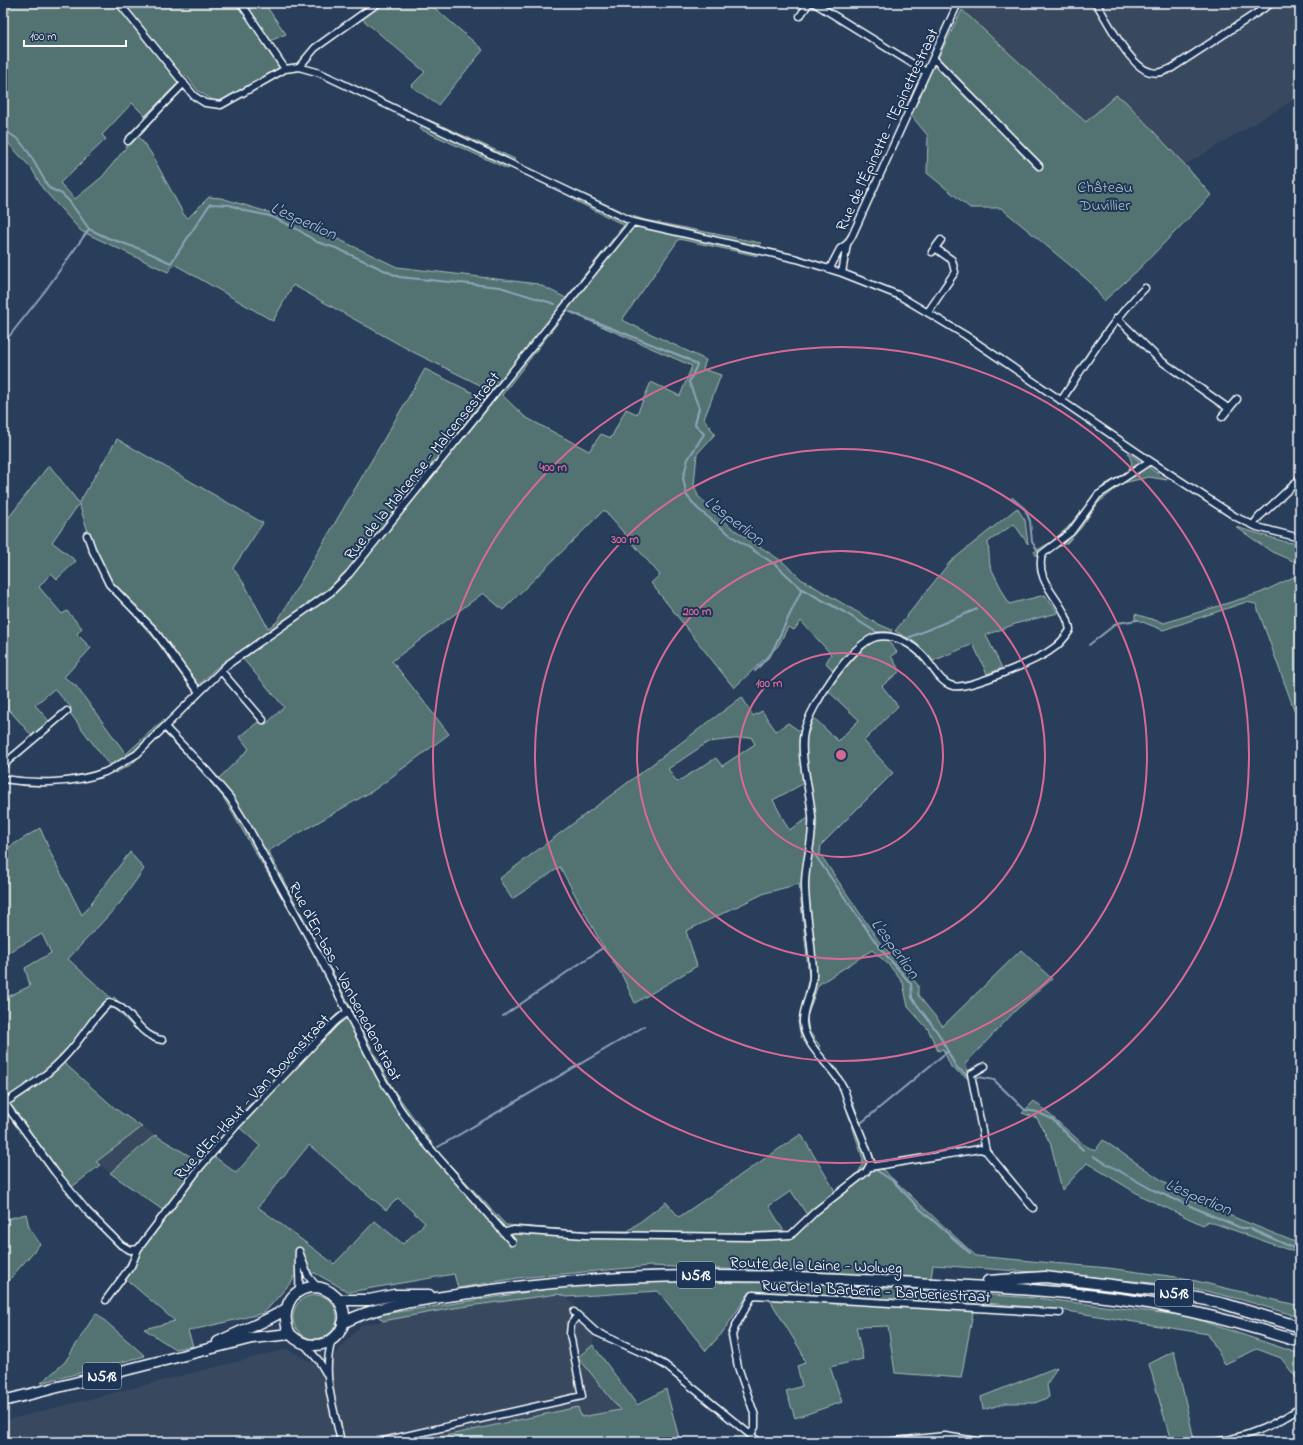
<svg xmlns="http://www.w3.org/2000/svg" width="1303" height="1445" font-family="'Indie Flower',sans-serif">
  <rect width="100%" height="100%" fill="#293e5a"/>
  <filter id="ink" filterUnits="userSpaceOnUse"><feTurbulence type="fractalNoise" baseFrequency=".025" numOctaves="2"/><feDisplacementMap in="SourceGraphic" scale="8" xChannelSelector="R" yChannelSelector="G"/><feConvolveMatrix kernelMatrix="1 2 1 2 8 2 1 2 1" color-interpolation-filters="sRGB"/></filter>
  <g filter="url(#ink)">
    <!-- built -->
    <path fill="#38485e" d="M965,3h335v93l-115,69 -60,-64 -38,21 -29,-24 -96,-88z
      M142,1127l13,8 -45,38 -14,-11z
      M558,1294l8,3 29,29 -2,19 -15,12 42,53 -39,7 -3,-10 -161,35h-414v-21l284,-72 26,14 17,-4 32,-34 92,-17z"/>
    <!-- green -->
    <path fill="#527372" stroke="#a8b9b8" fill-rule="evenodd" d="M12,3h105l7,8 9,-8h102l9,12 12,-12h8l22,31 -23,10 17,24 -50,31 -14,3 -18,-11 -12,-16 -41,41 -13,-13 -30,32 4,4 -46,44 15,16 27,-22 35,-43 14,19 33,62 4,3 21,-21 12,1 83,25 93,44 141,17 28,14 58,-73 -50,-25 5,-8 50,23 16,5 116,23 -3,13 -79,-17 -57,81 84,40 -3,9 18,6 -17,44 11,15 -18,20 -3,31 4,11 34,32 51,34 18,17 75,44 16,7 -3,4h-7l15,18 -6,4 9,15 -18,15 16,20 -34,35 29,32 -72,72 -1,9 58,86 40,45v10l25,31 78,-76 31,29 -36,31 -50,53 3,16 -18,-12 -8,-18 -5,2 -10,-22 -20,-22 -5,-24 -14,-18 -17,-15 -54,35 -11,32 2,14 11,15 -6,6 -13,-15 -3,-15 11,-45 -10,-93 -34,9 -79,38 11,35 -62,37 -13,-28 -21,-32 -41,-76 -48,32 -13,-20 243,-182 11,19 9,-5 14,20 12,-8 10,7 11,2 4,-15 25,24 21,-21 -31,-29 10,-15 -12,-13 5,-9 -30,-33 -7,9 -6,-3 -10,19 -44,42 -83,-105 9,-8 -56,-65 -101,100 -20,-17 -91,68 57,73 -75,56 -106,61 44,83 -6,5 -83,-142 -30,-35 -29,-29 -32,31 -17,9 -45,-60 1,-6 -17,-18 -19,16 14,16 -17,15 -29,-33v-178l46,-60 30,38 38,-64 146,84 -30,45 12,17 23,43 9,-6 148,-253 56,28 7,-8 -75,-37 -120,-67 -20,36 -99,-57 -6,8 -87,-41 -38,-42 -11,-20 -22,-24 -7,-6v-111zM567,311l125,55 -12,30 -29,-14 -14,32 -11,-5 -15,29 -10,-4 -12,17 -64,-34 -23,-22zM79,504l13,40 18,38 23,24 -4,4 26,29 38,52 22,-22 22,-17 47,55 -18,17h-4l-3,-3 -19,16 9,12 -30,29 -56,-58 -37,34 -50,-68 -12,-9 27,-29 -14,-14 5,-6 -15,-17 -5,3 -23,-27 12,-14 6,6 19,-18 -24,-19zM751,737l4,7 -33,22 -6,-8 -39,24 -9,-13 40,-27zM810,780l5,34 -26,16 -16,-30z
      M384,3h45l54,47 -45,55 -27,-19 14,-14 -63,-53z
      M962,10l96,88 28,24 30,-27 9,6 60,64 26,30 -74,76 -33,30 -14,-19 -89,-74h-31l-43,-35 1,-37 -18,-22z
      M427,119l88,40 -7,10 -88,-40z
      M1128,453l39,27 -18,-3 -26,6 -25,20 -17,25 -14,15 -16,7 -9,14 -8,-12 17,-10 16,-14 37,-43 23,-13 5,-9z
      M1017,508l8,12 3,24 -14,-20 -26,18 2,24 19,38 36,-9 13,18 -40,10 -32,12 16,33 -15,6 -14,-30 -40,17 -17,-18 -21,-12 55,-69z
      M1236,527l50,15 14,2v20l-28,-12z
      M1300,574v152l-44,-122 -10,-2 -83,28 -28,-11v-5l29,9 96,-30z
      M40,828l13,30 29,57 48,-63 14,17 -24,34 -52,56 44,40 2,-2 27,28 -5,5 -21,-22h-6l-46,54 54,48 25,17 -46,35 4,3 -28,22 -45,-58 -21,-29 -3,1v-104l2,1 25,-12 -5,-18 26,-15 -9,-19 -39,21v-104z
      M331,969l62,120 46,64 67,72 79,6h43l38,-29 13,15 122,-83 34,57c11,-9 28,-17 28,-32l-22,-67 -12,-20 6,-6 19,39 21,56 -2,9 9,-1 94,87 132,12 76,10 116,28v11l-61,-18 -54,-13 -138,-13 -114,-8 -2,13 -280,-12 -133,12 -60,10 -4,-14 -105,18 -34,-19 -22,4v3l-29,33 -76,18 5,15 -18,3 -31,-20 31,-8 -54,-46 8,-15 14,-14 24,-33 -57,-40 45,-38 43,26 9,-10 29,22 24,-27 -27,-24 103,-107 8,-5 -20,-36zM309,1145l77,65 12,-12 27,25 -22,21 -28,-23 -41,43 -76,-57zM791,1191l19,28 -16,19 -9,-5 -16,-27z
      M1034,1101l49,43 12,7 8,-11 86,59 111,45v10l-92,-33 -5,4 -60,-28 -56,-34 -25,27 -11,-45 -14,-27 -15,-5z
      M26,1214l3,13 11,17 -37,43v-67z
      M649,1282l157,1 230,15 151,18 113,38v29l-19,-25 -24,-9 -32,15 -17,-30 -147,-24 -86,-8 -14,76 -66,-5 -7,-47 -32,1 7,32 -33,8 12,35 -47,16 -9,-27 16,-5 -5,-20 8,-3 -4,-12 -36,-59 -16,1 -27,40 -16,18 -48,-60 -92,6 -8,-3 -104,14 -71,13 -6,-6 185,-28z
      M293 1317a22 22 0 1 1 44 0a22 22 0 1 1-44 0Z
      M96,1313l49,43 -104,27 24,-21z
      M593,1345l44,60 29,-16 14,53h-263l161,-35 3,10 39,-7 -42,-53z
      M1174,1351l20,88 -23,2 -22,-77z
      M1057,1367l-10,18 2,12 -14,6h-29l-23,7 -2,-13z"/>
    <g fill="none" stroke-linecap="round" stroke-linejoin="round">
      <!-- stream -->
      <path stroke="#8ea4b8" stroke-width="2" d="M3,129l16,11 10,13 20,35 13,6 8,8 19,27 19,9 35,12 28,13 39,-59 20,1 16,6 24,5 27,13 20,13 19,6 63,29 101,10 55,17
        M571,312l115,46 11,7 -8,17 10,26 -4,16 9,10 -16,25 -5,19 4,18 11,13 35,28 43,28 26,24 -31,65 -16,17
        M3,344l42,-53 44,-62
        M1012,498l13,11 5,12 2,21 6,9
        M802,589l42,23 32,20h11l21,6 69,-29
        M1089,645l28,-22 21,-3
        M815,855l64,92 32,37 1,14 26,35 18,34 11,8
        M503,1016l101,-69
        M973,1076l21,4 31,30 12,2 15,7 31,31
        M861,1123l87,-72
        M438,1147l207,-121
        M1093,1156l58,33 90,39h8l51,23
        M876,1170l17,11 27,28 50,44"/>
      <!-- minor casing -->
      <g stroke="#fff" stroke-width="9">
        <path id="minor" d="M119,3l75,93 11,7 16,2 64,-36 14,-2 21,6 313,149 164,37 45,14 56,22 67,40 185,126 86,56 21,10 43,11
          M241,3l44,66
          M814,3l112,69
          M1096,3c12,18 34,65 55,69 8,2 14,-1 21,-4l100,-65
          M800,16l9,-13
          M933,58l106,108
          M299,67l16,-19 63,-45
          M128,141l56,-58
          M932,252l9,-12
          M830,268l10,-19 7,-5 5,-8 106,-233
          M842,273l5,-29
          M928,312l27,-40 -3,-12 -17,-12
          M1117,318l43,42 68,48
          M1061,401c26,-40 50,-80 84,-113
          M1222,417l15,-18
          M1253,525l6,-8 41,-38
          M87,535l5,14 17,35 45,46 45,62
          M221,671l42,49
          M165,727l41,43 24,28 18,29 71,129 61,120 20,33 21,29 91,104
          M3,765l64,-54
          M3,779c32,5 71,5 102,-7 11,-5 22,-12 32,-18l90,-89 104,-73 18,-18 284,-352
          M985,1066l-14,8 15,77
          M3,1101l52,71 32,39 34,34 9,5 8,-1 63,-83 35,-40 99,-104 13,-11
          M3,1104c23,-15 47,-30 65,-51 15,-16 25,-36 41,-50 21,2 28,33 53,37
          M870,1167l110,-18 6,2 47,57
          M506,1232l8,-2 71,5 165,2 41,-2 25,-24 50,-39 5,-9c-5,-18 -13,-35 -20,-53 -3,-7 -5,-16 -8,-23 -10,-21 -38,-39 -40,-64 -1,-16 10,-31 10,-47 0,-31 -8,-63 -8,-92 0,-23 9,-45 7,-68 -2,-25 -13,-62 -8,-84 5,-24 47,-88 72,-95 18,-4 38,8 49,21 9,10 15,25 28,28 15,4 84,-26 98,-36 8,-5 14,-12 19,-20 -4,-29 -36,-45 -28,-76l29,-22 27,-37 52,-34
          M299,1251l9,25 9,11
          M299,1251c-1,14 1,27 0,40
          M106,1300l25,-34 7,-17
          M574,1312l22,20 51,23 18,10 94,77
          M332,1340c-11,35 2,67 9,102
          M304,1344l15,17 7,12
          M751,1434l4,-7v-11l-17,-49 -6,-32 4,-10 17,-30 307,18
          M379,1442l203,-46 -12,-62 1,-10 6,-8
          M885,1442l60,-6 37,6
          M1005,1442h41
          M1214,1442c30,-4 61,-17 86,-34"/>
      </g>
      <!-- trunk casing -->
      <g stroke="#fff" stroke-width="13">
        <path id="trunk" d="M988,1281l57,-4 124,15 56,12 75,23
          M339,1300h30l25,-5h35
          M343,1323c36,-20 100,-26 142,-32 139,-20 272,-17 412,-9 75,4 149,7 224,17 61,8 120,24 179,43
          M218,1342c22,-11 46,-19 68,-33
          M3,1401l249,-63 38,-4c30,30 72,-7 46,-37 -6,-6 -14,-10 -22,-10 -26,1 -34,27 -24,47"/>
      </g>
      <!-- minor -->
      <use href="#minor" stroke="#1d3557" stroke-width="6"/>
      <!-- trunk -->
      <use href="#trunk" stroke="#1d3557" stroke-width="10"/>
    </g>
  </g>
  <!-- distance rings -->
  <g fill="none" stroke="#d76994" stroke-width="2">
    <circle cx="841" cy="755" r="102"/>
    <circle cx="841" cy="755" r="204"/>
    <circle cx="841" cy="755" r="306"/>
    <circle cx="841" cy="755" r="408"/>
  </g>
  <g text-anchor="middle" stroke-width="4" stroke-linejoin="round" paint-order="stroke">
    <!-- shield labels -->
    <g fill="#1d3557" stroke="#bbc2cd" stroke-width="1">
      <rect x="677" y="1262" width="38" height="26" rx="3"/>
      <rect x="1155" y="1280" width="38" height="26" rx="3"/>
      <rect x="83" y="1363" width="38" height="26" rx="3"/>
    </g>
    <g font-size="15" font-weight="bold" fill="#fff">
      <text x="696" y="1280">N518</text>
      <text x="1174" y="1298">N518</text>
      <text x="102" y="1381">N518</text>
    </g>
    <!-- street labels -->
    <g font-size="16" fill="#fff" stroke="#1d3557">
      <text transform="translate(886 129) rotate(-65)" y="6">Rue de l'Épinette - l'Epinettestraat</text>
      <text transform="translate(421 465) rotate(-51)" y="6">Rue de la Malcense - Malcensestraat</text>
      <text transform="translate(346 981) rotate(62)" y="6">Rue d'En-bas - Vanbenedenstraat</text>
      <text transform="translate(251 1096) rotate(-47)" y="6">Rue d'En-Haut - Van Bovenstraat</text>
      <text transform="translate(816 1264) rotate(2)" y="6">Route de la Laine - Wolweg</text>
      <text transform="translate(876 1290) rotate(3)" y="6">Rue de la Barberie - Barberiestraat</text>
    </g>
    <!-- park labels -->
    <g font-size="16" fill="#b1c0c0" stroke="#1d3557">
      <text x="1105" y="192">Château<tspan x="1105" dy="18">Duvillier</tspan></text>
    </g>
    <!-- water labels -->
    <g font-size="17" font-style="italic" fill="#b3c2d0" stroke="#1d3557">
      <text transform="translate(304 220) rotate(24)" y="6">L'esperlion</text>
      <text transform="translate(735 520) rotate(37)" y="6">L'esperlion</text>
      <text transform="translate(896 948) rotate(54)" y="6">L'esperlion</text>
      <text transform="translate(1199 1196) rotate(23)" y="6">L'esperlion</text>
    </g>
  </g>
  <circle cx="841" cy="755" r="6" fill="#d76994" stroke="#1d3557" stroke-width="2"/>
  <g font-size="12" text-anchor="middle" font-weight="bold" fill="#d76994" stroke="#1d3557" stroke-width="4" stroke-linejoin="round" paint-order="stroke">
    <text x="553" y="471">400 m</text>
    <text x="625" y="543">300 m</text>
    <text x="697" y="615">200 m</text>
    <text x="769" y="687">100 m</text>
  </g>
  <!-- margin -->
  <rect width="1303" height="1445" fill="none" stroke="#1d3557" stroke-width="16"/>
  <rect x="8" y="8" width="1287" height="1429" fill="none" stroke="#fff" stroke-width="1.5" filter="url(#ink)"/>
  <!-- scale -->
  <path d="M24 40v6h102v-6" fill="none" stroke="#ffffff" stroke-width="2"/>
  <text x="30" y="40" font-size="12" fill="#ffffff" stroke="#1d3557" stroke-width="3" paint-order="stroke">100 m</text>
</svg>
